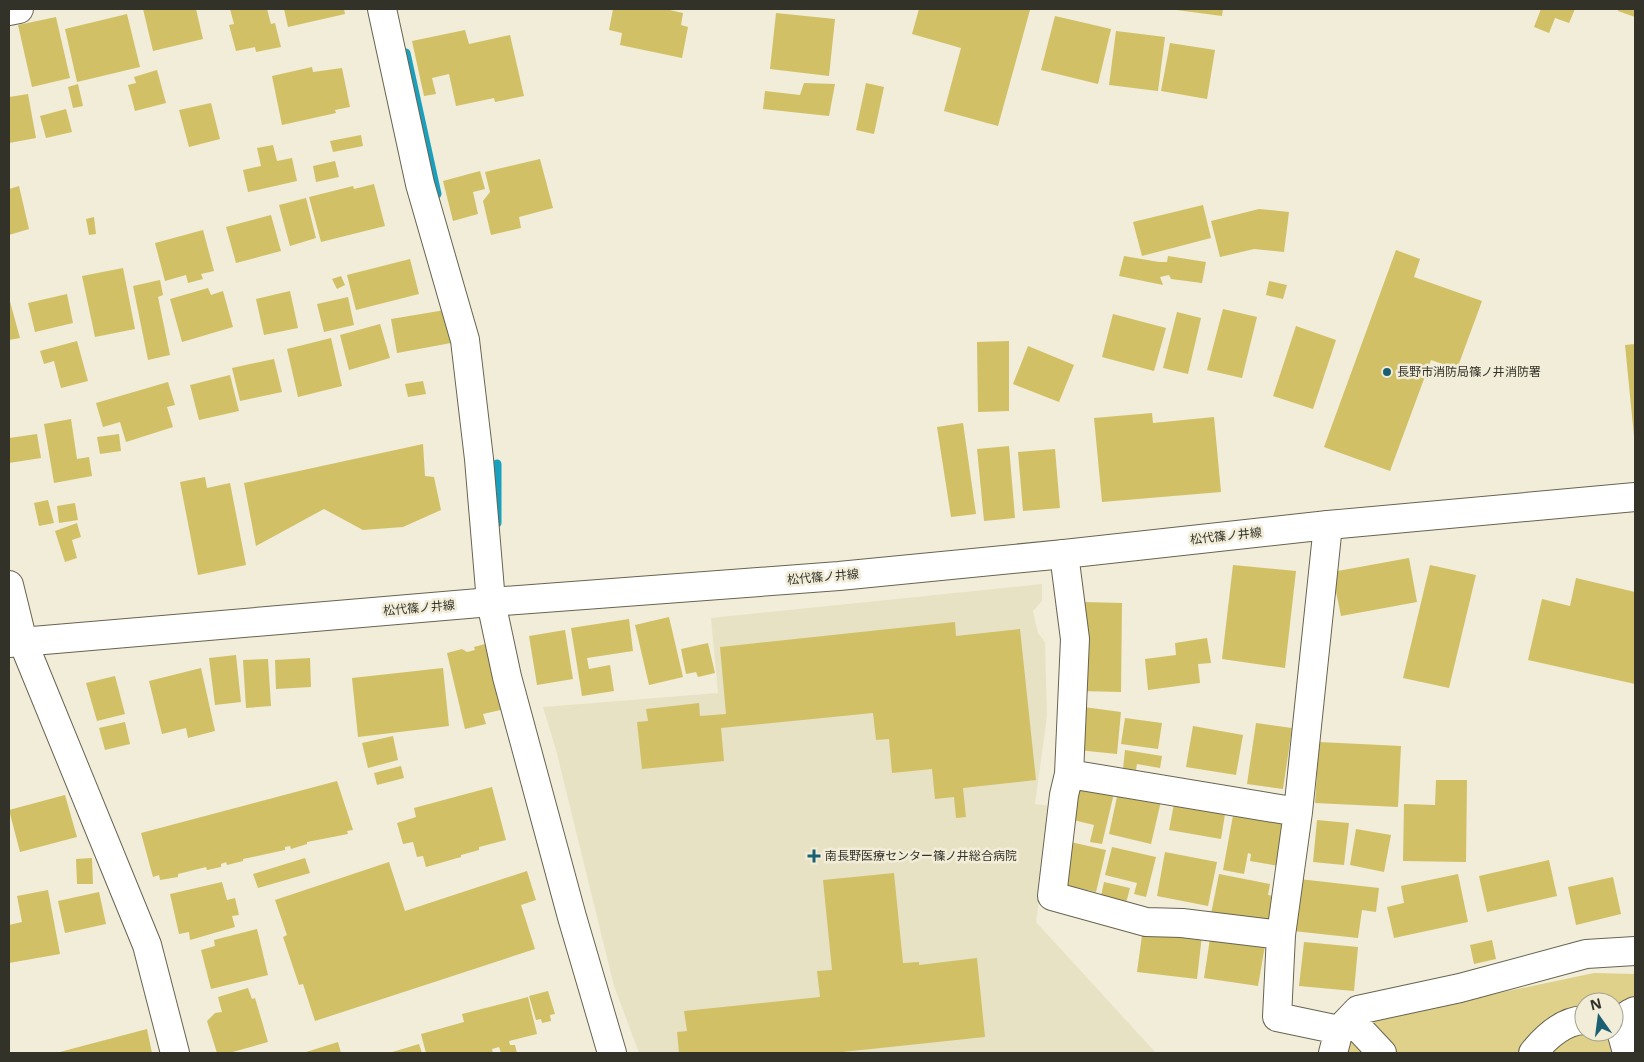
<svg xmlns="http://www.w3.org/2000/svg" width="1644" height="1062" font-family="'Noto Sans','Noto Sans JP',sans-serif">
  <rect width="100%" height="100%" fill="#f1edd8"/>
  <!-- built -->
  <path fill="#e8e2c5" d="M1042,584v17l-9,10 5,22 7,9 2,74 -12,88 17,2 -16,116 120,131h-517l-25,-67 -58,-236 -13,-43 175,-14 -7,-75z"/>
  <!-- green -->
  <path fill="#dfd189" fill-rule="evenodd" d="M1594,973l41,1v79h-295l6,-21 38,-15zM1584,1002h30v30h-30z"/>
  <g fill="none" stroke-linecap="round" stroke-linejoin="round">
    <!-- stream -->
    <path stroke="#1aa0bf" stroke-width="9" d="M406,53l31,141
      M497,523v-59"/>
  </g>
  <!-- building -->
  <path fill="#d1c065" d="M143,9h53l7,30 -50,12z
    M230,9h37l4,15 4,-1 6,24 -25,5 -1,-5 -19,4 -7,-26 5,-1z
    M284,9h60l1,5 -57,13z
    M613,9h52l18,4 -2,12 7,2 -6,31 -62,-13 2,-12 -13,-3z
    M919,9l111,1 -32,116 -54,-15 17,-63 -49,-14z
    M1169,9h54l-1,7z
    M1541,9h34l-6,14 -14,-5 -6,15 -15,-6z
    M1618,9h17v8l-17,-6z
    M776,13l59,6 -6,57 -59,-7z
    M127,14l13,53 -63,15 -12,-53z
    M1055,16l56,13 -13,55 -57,-14z
    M56,17l14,61 -38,9 -14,-62z
    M465,30l4,14 41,-9 14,61 -29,6 -1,-4 -38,8 -7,-32 -17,4 4,16 -12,2 -12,-55z
    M1116,31l49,6 -7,54 -49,-6z
    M1170,43l45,7 -8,49 -46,-8z
    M312,67l1,5 29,-4 8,39 -15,3 1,3 -54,12 -10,-49z
    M157,70l9,33 -31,8 -7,-26 8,-2 -2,-6z
    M804,83l31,1 -6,32 -66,-7 2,-18 35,4z
    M866,83l18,4 -10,47 -18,-4z
    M78,84l5,22 -10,2 -5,-21z
    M28,94l8,44 -27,5v-46z
    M211,103l9,36 -31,8 -10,-37z
    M66,109l6,23 -26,6 -6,-22z
    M361,135l2,11 -30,6 -3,-11z
    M273,145l4,16 15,-3 5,23 -49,11 -5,-22 18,-4 -4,-18z
    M540,159l13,49 -34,9 2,11 -30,7 -8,-34 7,-9 -5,-20z
    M335,161l4,16 -23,5 -3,-16z
    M480,171l5,18 -12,3 5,22 -25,7 -10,-40z
    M374,184l11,42 -64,16 -12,-45 44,-11 1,3z
    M19,186l10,43 -20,6v-46z
    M306,198l10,40 -26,8 -11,-41z
    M1203,205l8,33 -69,18 -9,-34z
    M1259,209l30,3 -5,40 -30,-3 -34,8 -9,-36z
    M271,215l10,36 -45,12 -10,-36z
    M94,217l2,17 -7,1 -3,-16z
    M203,230l11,41 -13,3 2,5 -15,4 -2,-8 -21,6 -10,-38z
    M1396,250l24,9 -6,18 68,24 -25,68 -26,-9 -41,111 -66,-24z
    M1124,256l35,6h8l1,-6 38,6 -4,21 -31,-4 -2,-4 -9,2 3,8 -44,-9z
    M410,259l9,35 -63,16 -9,-35z
    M123,268l12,61 -40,8 -13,-61z
    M341,276l4,9 -8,4 -5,-10z
    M160,280l3,15 -5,2 12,58 -22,5 -15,-74z
    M1269,281l18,4 -4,14 -17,-4z
    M208,288l3,7 12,-4 10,36 -51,15 -12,-43z
    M290,291l8,37 -34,7 -8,-36z
    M67,294l6,29 -38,9 -7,-29z
    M348,297l6,28 -30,7 -7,-28z
    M9,298l11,40 -11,2z
    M1223,309l34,8 -15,61 -35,-8z
    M445,310l6,33 -54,10 -6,-34z
    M1177,312l24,6 -13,56 -25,-6z
    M1113,314l53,14 -12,43 -52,-14z
    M380,324l10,34 -41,12 -9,-35z
    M1296,326l40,14 -23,69 -40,-13z
    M331,338l11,48 -44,11 -11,-48z
    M77,341l11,40 -27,7 -7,-27 -10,3 -4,-13z
    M1009,341v70l-31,1 -1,-70z
    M1635,344v92h-1l-9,-91z
    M1028,346l46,19 -15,37 -46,-18z
    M274,359l8,33 -42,9 -8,-33z
    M230,375l9,36 -40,9 -9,-35z
    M423,381l3,13 -18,3 -3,-13z
    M168,382l7,23 -8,2 6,20 -47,15 -6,-20 -17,5 -7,-24z
    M1152,413l1,10 61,-6 7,75 -119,10 -8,-84z
    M71,419l6,40 12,-2 3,19 -38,7 -10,-59z
    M963,423l13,91 -25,3 -14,-90z
    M37,434l4,24 -32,5v-25z
    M119,434l2,17 -21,3 -3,-17z
    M423,444l2,32 9,1 7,33 -38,17 -40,3 -39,-21 -68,37 -12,-63z
    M1009,446l6,72 -31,3 -7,-72z
    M1055,449l5,59 -37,3 -5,-59z
    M205,477l2,11 23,-5 16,82 -48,10 -18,-93z
    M48,500l6,23 -15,3 -5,-23z
    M75,503l3,17 -19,3 -2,-17z
    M77,523l4,14 -9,3 5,18 -12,4 -10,-31z
    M1409,558l8,44 -76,14 -9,-44z
    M1233,565l63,6 -11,97 -63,-9z
    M1430,565l46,10 -27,113 -46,-10z
    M1576,578l59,14v92l-107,-24 14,-61 28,7z
    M1083,602l39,1 -1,89 -40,-1z
    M669,617l14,60 -34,8 -14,-60z
    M629,619l4,32 -46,7 2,11 21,-4 4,26 -32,5 -11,-68z
    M955,622l1,14 64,-7 16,151 -73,8 3,29 -10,1 -2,-21 -19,2 -3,-30 -40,4 -3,-34 -13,1 -3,-27 -152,15 3,33 -82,8 -5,-47 11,-1 -2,-12 53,-6 1,13 26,-2 -6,-67z
    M565,630l8,49 -36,6 -8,-49z
    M1207,638l4,25 -13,1 2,19 -52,7 -3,-31 31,-4 -1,-12z
    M489,643l16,66 -22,5 3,10 -21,5 -18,-76 15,-4 5,3 8,-2 -1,-3z
    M708,643l7,30 -17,4 -2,-5 -10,2 -5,-25z
    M236,655l5,47 -26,3 -6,-47z
    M310,658l1,29 -35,2 -1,-29z
    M268,659l3,47 -25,2 -3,-48z
    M201,668l14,63 -27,7 -2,-10 -24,6 -13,-53z
    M443,668l6,58 -91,11 -6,-59z
    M115,676l10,38 -28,7 -11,-38z
    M1084,707l37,5 -4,42 -39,-4z
    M1125,718l37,5 -4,26 -37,-5z
    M125,722l5,22 -25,6 -6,-22z
    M1256,723l36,5 -9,61 -36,-5z
    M1193,726l50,9 -7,40 -50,-8z
    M393,736l5,24 -30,8 -6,-25z
    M1319,742l82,4 -3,61 -83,-4z
    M1125,750l37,6 -2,12 -23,-4 -1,6 -13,-1z
    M401,766l3,12 -27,7 -3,-12z
    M1075,779l40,10 -13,55 -12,-2 4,-17 -29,-7z
    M1436,780h31l-1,82 -63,-1 1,-57 31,1z
    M337,781l16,49 -6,1 1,3 -41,8v2l-16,5 -1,-3 -5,1v3l-42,9v2l-16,4 -1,-3 -5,2v3l-14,3 -1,-3 -28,7v3l-18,3 -1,-5 -6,2 -12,-44z
    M492,787l14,53 -27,7v3l-18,5v2l-35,10 -3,-11 -6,1 -4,-15 -10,2 -6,-21 19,-6 -2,-9z
    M1118,792l43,9 -10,43 -42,-10z
    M65,795l12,42 -57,15 -11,-42z
    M1174,804l52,4 -5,31 -52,-9z
    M1234,810l53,9 -8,47 -29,-5 1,-7 -3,-1 -4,21 -21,-4z
    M1317,820l32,3 -5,42 -31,-3z
    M1356,829l35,6 -7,37 -34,-7z
    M1066,841l40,9 -10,42 -40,-9z
    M1112,847l44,10 -10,40 -12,-3 3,-11 -32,-8z
    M1165,852l52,10 -9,44 -51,-10z
    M92,858l1,26h-16l-1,-25z
    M305,858l5,15 -52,15 -5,-14z
    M1549,860l8,36 -70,16 -8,-36z
    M389,862l16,49 122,-40 9,29 -15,5 14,44 -220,72 -12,-37 -4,1 -16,-48 4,-2 -12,-35z
    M894,873l9,90 16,-1v3l58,-7 8,79 -152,16h-154l-2,-21 10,-1 -3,-20 136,-14 -3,-26 15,-1 -9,-90z
    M1219,874l51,10 -2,11 6,1 -1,35 -63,-12z
    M1458,874l10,48 -74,16 -7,-31 17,-4 -3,-17z
    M1613,877l8,37 -45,11 -8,-38z
    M1299,879l80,9 -3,24 -14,-2 -4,28 -65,-7z
    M222,882l5,18 8,-2 4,17 -7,1 3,11 -45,13 -1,-8 -10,2 -9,-40z
    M1104,882l26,6 -5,19 -25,-6z
    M48,890l12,64 -51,9v-38l13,-3 -5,-26z
    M99,892l7,32 -41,9 -7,-32z
    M1143,928l59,7 -5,44 -60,-7z
    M257,929l11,46 -57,14 -10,-39 14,-4 -1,-6z
    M1211,932l55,8 -8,46 -54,-8z
    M1492,940l4,19 -22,5 -4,-19z
    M1304,942l54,5 -4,44 -55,-5z
    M248,988l4,11 3,-1 13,44 -39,11h-12l-10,-32 8,-8 7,-1 -4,-15z
    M548,991l7,23 -5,1 1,6 -9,2 -1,-4 -5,1 -7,-24z
    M528,997l9,37 -28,7 1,4h5l2,8h-16l-2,-6 -7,2 1,4h-67l-5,-19 43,-12 -2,-8z
    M147,1029l5,24h-96z
    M338,1042l3,11h-38z
    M419,1044l3,9h-33z"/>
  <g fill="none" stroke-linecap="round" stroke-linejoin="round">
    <!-- minor casing -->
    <g stroke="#676350" stroke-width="30">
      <path id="minor" d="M382,9l38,175 45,156 14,119 12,143 16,75 65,240 40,136
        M9,11l10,-2
        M1328,525l-30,287 -17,123 -4,82 62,13
        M1064,554l11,85 -6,135 -5,21 -12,101 94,26 36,1 99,12
        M9,585l14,57 124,303 28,108
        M1069,774l229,38
        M1350,1019l32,34
        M1333,1053l6,-23 19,-20 102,-22 126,-34 49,-3
        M1533,1053c12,-15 30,-32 51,-33
        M1632,1053l-6,-4 -5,-18 8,-17 6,-3"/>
    </g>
    <!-- major casing -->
    <g stroke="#676350" stroke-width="30">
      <path id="major" d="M9,643l482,-41 348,-26 225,-22 264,-29 307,-28"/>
    </g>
    <!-- minor -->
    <use href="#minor" stroke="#fff" stroke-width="28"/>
    <!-- major -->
    <use href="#major" stroke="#fff" stroke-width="28"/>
  </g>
  <!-- markers -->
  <g fill="#1b6072" stroke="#f1edd8" stroke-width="2">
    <circle cx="1387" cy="372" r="5"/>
    <path d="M811.5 848.5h5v5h5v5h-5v5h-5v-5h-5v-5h5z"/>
  </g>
  <g text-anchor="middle" stroke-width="5" stroke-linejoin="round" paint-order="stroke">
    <!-- poi labels -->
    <g font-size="12" fill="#333229" stroke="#f1edd8" text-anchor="start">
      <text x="1397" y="376">長野市消防局篠ノ井消防署</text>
      <text x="825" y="860">南長野医療センター篠ノ井総合病院</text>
    </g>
    <!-- street labels -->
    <g font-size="12" fill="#333229" stroke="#f1edd8">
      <text transform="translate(1226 536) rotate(-6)" y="4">松代篠ノ井線</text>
      <text transform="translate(823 577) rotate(-5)" y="4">松代篠ノ井線</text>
      <text transform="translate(419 608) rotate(-5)" y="4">松代篠ノ井線</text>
    </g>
  </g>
  <!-- border -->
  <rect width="1644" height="1062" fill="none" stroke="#333229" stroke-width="20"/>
  <!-- north arrow -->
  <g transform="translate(1599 1017) rotate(346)"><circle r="24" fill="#f1edd8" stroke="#a5a292"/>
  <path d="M0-4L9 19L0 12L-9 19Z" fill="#1b6072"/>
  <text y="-8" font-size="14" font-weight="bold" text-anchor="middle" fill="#333229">N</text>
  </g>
</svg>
